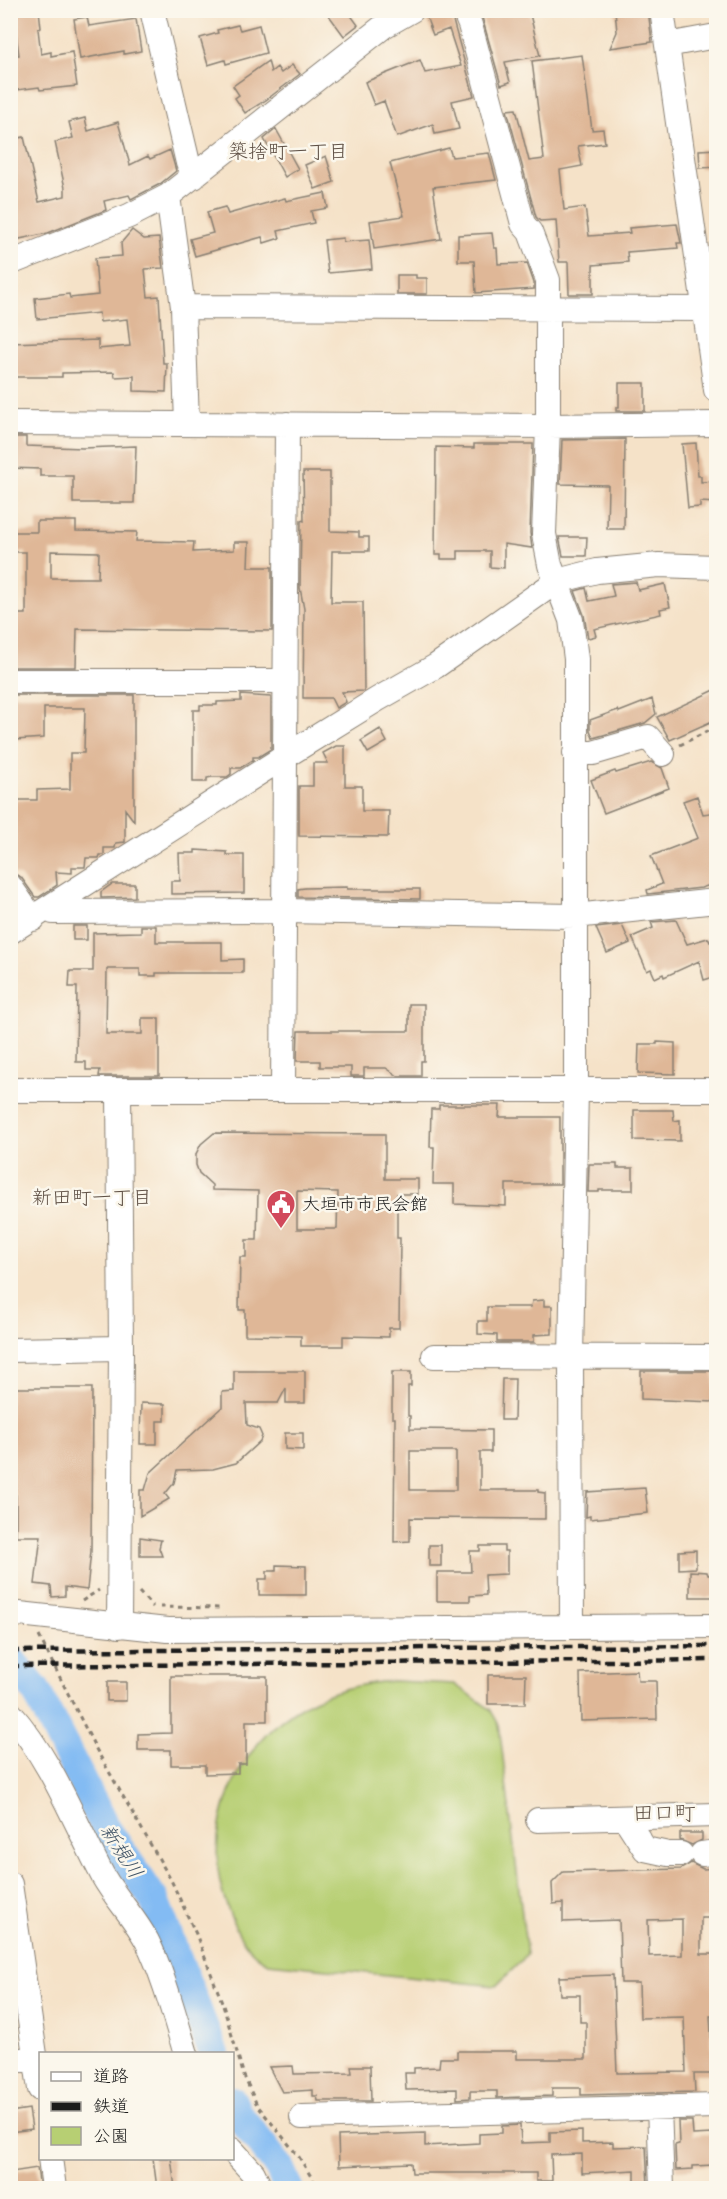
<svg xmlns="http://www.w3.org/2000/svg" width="727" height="2199" font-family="Sriracha,'Klee One',sans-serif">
  <rect width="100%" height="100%" fill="#fbf7ec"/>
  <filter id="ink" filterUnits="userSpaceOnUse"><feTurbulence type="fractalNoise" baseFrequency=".0167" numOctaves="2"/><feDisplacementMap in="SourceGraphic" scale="12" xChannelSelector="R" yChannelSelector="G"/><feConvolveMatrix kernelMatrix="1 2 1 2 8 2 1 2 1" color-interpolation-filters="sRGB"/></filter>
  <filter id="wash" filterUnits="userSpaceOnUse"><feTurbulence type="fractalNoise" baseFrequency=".008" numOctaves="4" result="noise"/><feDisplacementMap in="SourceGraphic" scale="24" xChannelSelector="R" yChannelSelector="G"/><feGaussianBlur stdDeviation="1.35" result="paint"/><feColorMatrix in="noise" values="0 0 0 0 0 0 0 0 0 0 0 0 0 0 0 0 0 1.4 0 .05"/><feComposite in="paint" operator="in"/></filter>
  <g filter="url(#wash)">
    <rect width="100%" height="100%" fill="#f5e2c8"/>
    <!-- green -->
    <path fill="#b7cf73" stroke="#6a7648" stroke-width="1.5" d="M394,1681l60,3 36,25 9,16 28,230 -31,31 -228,-23c-22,-11 -32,-32 -40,-54 -31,-75 8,-167 78,-205 28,-15 57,-21 88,-23z"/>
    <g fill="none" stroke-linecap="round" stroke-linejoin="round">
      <!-- river -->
      <path stroke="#83bbf3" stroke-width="30" d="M10,1659l25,30 71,140 48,71 60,154
        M232,2101l5,12 42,54 9,21"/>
    </g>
    <g id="blocks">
      <!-- building -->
      <path fill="#dfb797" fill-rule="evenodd" d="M13,10h26l2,18 -3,1 3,25 10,-2v4l21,-4 5,34 -37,4 -1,-3 -29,4v-35l9,-1z
        M325,10h22l11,15 -14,11z
        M436,10h14l24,86 -22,5 7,28 -24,5 -2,-10 -36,13 -13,-36 -10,4 -9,-23 55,-22 5,13 36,-7 -12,-37 -16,6 -8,-21z
        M480,10h49l11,46 -35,6 5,20 -9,3z
        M615,10h33l4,32 -42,6 7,-16z
        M87,17l2,9 47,-7 5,32 -17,3v-3l-44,8 -6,-40z
        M238,25l2,5 19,-5 7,28 -40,11 -1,-4 -17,5 -8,-27 18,-5 -1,-3z
        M582,55l10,75 11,-1 2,14 -27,3 4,20 -22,4 4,40 21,-3 4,29 41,-3 -1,-5 48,-4 4,19h-4l1,5 -51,4 1,10 -35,3v29h-24l-1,-32h-9l-3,-42 -16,1 -4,-4 -29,-107 9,-1 13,52 15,-2 -12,-98z
        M268,61l3,11 6,-5 4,6 11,-8 8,9 -34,26 -21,13 -10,-15 4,-3 -6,-9z
        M85,118l3,13 30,-9 12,43 18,-9 2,3 20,-9 6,21 -16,13 -29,15 -2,-4 -25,6 2,9 -58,23 -38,8v-101l14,-3 15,65 26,-6v-8l-10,-46 18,-4 -4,-16z
        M276,129l22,40 -13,8 -21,-38z
        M449,148l3,9 37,-4 7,27 -63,7 8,52 -67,10 -4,-28 34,-5 -14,-53z
        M717,149v18l-17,1 -1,-18z
        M326,156l8,26 -19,7 -10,-24z
        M325,193l3,15 -17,3 3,12 -36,8 2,7 -16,5 -2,-6 -67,19 -5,-17 23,-6 -6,-21 18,-5 3,7 57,-16 1,3z
        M132,230l12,9 15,-1 4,30 -18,1 3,28 11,-1 4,67h4l-1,29 -32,-1v-15l-19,1 -1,-5 -52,1v4h-52v-34l88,-3v9l32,-3 -3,-27 -27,3 -1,-9 -62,6 -2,-21 34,-4 1,4 28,-3 -3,-37 27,-2 -1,-13z
        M492,233l2,15h3l1,16 29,-1 7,20v6l-58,4 -2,-32h-16v-26z
        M343,238v4l26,-2 3,29 -44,4 -4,-33z
        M397,275h19v3h11v16h-30z
        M619,383h26v28h-29v-4h3z
        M10,437h16v9l57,2 53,-2 -2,57h-61v-27h-33v-7l-30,-1z
        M625,439l-1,90h-17l1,-44 -48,-1 2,-44z
        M696,443l2,33h3v6l16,-1v22l-17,-1v5l-12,1 -6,-64z
        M474,444h59l-3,89 2,15 -28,-4v24l-14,-1v-16h-32v8h-17v-4h-6l1,-108 38,1z
        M303,472h27v59l29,1v5h10v14h-37l-1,51h32l1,89 -22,1 4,10 -10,6 -5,-10h-28l1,-89 -4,-21 1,-68 3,1z
        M37,521h39v10l61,1 -1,9 58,1 -1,10 41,-2v-8h15l-1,25h24v64l-195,-2 -1,38h-64l-2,-53h16v-62h-16v-20h27zM51,551l48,1 -1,26h-47z
        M559,537h28l-1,19h-23z
        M636,582l2,8 27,-6 5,23 -10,2 1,5 -67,15 2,7 -8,2 -4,-23 -9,-24 11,-3 3,13 25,-5 -3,-12z
        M717,689v30l-47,21 -13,-23z
        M10,695h124v126l-9,-12v33l-9,1 -1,5h-11v7h-4l-1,3h-13l-1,9h-13v6l-16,-1 1,13 -18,12h-4l-14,-20 -11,-5v-72h27v-10l33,-1v-36h14l1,-45h-41v30l-29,2v-3h-5z
        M241,695l30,2v52l-13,8h-5v3l-13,8h-9v6l-4,3h-15l-5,1v4h-14v-72h7v-5h17v-3l24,-1z
        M652,699l4,15 -11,9 -52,15 -3,-8v-10l28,-10 1,2z
        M380,729l7,13 -19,11 -7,-12z
        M336,746h9v40h17v25h27l-1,26 -89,-1v-50h14v-23h15l-5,-10z
        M651,762l11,6 7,20 -65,25 -13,-33 24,-9 1,2z
        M697,796l6,18 14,-2v71l-16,5 -53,6 -1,-4 15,-6 -11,-28 47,-18 -15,-37z
        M195,850l32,2v3h17v38l-73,1v-13h9l-1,-28h16z
        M112,884h23v13l-34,1v-6z
        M347,887v2h73v10l-122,-2v-8l7,-1z
        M676,920l11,24 21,-6 2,4 7,-2v36l-13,4 -5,-19 -35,16 -1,-3 -8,4 -4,-9 -4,2 -15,-34 21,-9 -2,-6z
        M622,925l8,18 -23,10 -11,-25z
        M73,926h14v14h-14z
        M141,926h15v16h66v18l21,-1v14h-87v3h-16v-7h-33l-1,65h36v-16h17v58h-60l1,-6h-14v-8h-10l1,-75h-8l1,-16h23v-38l48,-1z
        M409,1004h15v57h-3v15h-23l-12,-8h-22v8h-13v-9h-31v-6h-23l1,-30h111z
        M657,1042l18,1v31l-37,-1 1,-29h18z
        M439,1105h61l-1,12h61v67h-54v22l-52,-2v-20h-21l1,-37h-4l1,-38h8z
        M634,1110h39l1,11 6,-1v21l-46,-1z
        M214,1133l171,1v45h33v15h-21v44h3l-1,90h-10v9l-46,-1v10h-42v-10l-56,-1v-25h-6l1,-53h6v-17h11l1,-49 -46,-1v-5l-13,-12 -3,-8v-11l5,-10zM297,1191l41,1 -1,37h-40z
        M589,1164h28v4h16v22h-34v2h-11z
        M544,1300v6h8v28l-18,1v7h-37v-7l-19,-1v-13h9v-14h44l1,-6z
        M234,1371h71v32h-19v-15l-8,15h-32l1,22 12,4 3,7 -2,5 -24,22 -23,6 -36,1 -3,13 -9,11 4,5 -29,17v-26h5l5,-17 72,-66v-15l12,-1z
        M641,1371h73v31l-73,-3z
        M392,1372h19v14h-3v30h2v13l81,1v22h-11v38h58v2l7,1v26l-135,-1v23l-16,1 1,-124h-3zM410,1451h46v39h-46z
        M502,1379h13l-1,41h-13z
        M10,1388h82l-1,163 -4,39 -22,-3v9l-13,1 -1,-11 -16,-2 6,-48h-25v-41h-6z
        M141,1403l24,1v17h-8v23h-17z
        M285,1433h18v17l-18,-1z
        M645,1488l3,25 -58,6v-3l-4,1 1,-25z
        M140,1537l21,3 -2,8 3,8h-22z
        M429,1545h12v21h-12z
        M480,1546h24v5h3v23l-22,1 1,20 -16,1v5h-33v-29h34l-1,-21h10z
        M696,1550v18l-17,1v-18z
        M276,1565l30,1v29h-47v-16h8v-8h9z
        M690,1571l17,1 1,3h9v22h-27z
        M637,1671l1,10h18l1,38 -76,2 -1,-48z
        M488,1675h38l-1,29h-37z
        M171,1676h96v45h-21v43h-8v9l-33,1v-9h-34v-15h-33v-16l33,-1z
        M107,1682h19v19h-19z
        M680,1833h22v7l-10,5 -12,-5z
        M691,1863l12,6 14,-1v50h-16v36h16v62h-7l2,35h5v23h-23l1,18 -114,3v-7h-29v8l-55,2v-7h-27v7l-13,1v-10l-51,1 -1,-17h9v-5l25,-1 1,-9h17v-7h60v8h69v-37h-6v-27h-20l-1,-18 54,-2 4,98 69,-1 -2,-55 -44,1 -1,-35h-18l-2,-63 -56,2v-19l-10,1 -1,-21 11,-11 118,-3zM682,1919v36l-33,1 -1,-36z
        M293,2066l1,8 58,-1 -1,-7h19l1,35h-53l-1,-5h-4v-6l-31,2 -13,-25z
        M29,2109l3,20 -22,3v-20z
        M678,2121h14l1,14 19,-1 1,5 4,-1v23h-3v4l-21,1v3l-17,1 -1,-25 4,-1z
        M520,2125l1,18 29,-1v-10l32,-1v12l31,-1v5l33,-1 2,42h-13v-18l-53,3v-19l-31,1 1,26h-16v-8h-124l-1,-10 -72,3 -1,-30 87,-3v13l54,-3v-9l23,-1v-7z
        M153,2158h18l4,30h-18z
        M37,2168l3,20h-26l-3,-16z"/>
    </g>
  </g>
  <g filter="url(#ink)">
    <use href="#blocks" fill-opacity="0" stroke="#887f72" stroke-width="1.5"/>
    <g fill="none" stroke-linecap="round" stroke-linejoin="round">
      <!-- minor casing -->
      <g stroke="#887f72" stroke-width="26">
        <path id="minor" d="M152,10l36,153 6,14
          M464,10l6,15 53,199 7,8 18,48v146l-4,108 6,31 21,55 5,39v430l-5,269 1,269
          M662,10l54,380
          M667,45l49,-9
          M168,196l15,111 4,117
          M10,263l119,-47 39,-20 216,-170 28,-16
          M183,307l523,2
          M10,423l538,3 168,-2
          M10,681h274
          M575,753h18l55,-16 15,17
          M10,886l23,33
          M49,908l4,4 230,-1 292,5 141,-15
          M10,932l274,-175 94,-58 58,-33 121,-85 40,-10 62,-6 57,2
          M10,1090h706
          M283,1090l4,-666
          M10,1350l111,-2
          M434,1356l282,1
          M10,1613l157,17 549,-4
          M119,1626l2,-278 -2,-258
          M10,1713c42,48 64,108 93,163 13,23 32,42 44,65 16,32 28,77 39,113
          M625,1818l20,31 23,5h13
          M538,1820l178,-5
          M702,1854l14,-2
          M10,1884l30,205
          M10,2061l26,-3
          M659,2107l3,81
          M302,2117l414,-11
          M232,2150l21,23 7,15
          M50,2158l4,30"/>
      </g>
      <!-- path -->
      <path stroke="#887f72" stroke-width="3" stroke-dasharray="4.5 4.5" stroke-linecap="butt" d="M680,745l36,-18
        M139,1592l14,15
        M82,1601l17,-11
        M160,1607l62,1
        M39,1636l57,113 75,131 25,54 26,68 22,74 13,29 42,52 19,31"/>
      <!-- minor -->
      <use href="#minor" stroke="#fff" stroke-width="24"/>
      <!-- rail -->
      <path stroke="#1c1c1c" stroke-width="4.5" stroke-dasharray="9 4.5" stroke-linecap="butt" d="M10,1651l706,-5
        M10,1666l706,-6"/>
    </g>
  </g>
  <!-- icons -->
  <defs>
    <g id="civic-pin" transform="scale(1.5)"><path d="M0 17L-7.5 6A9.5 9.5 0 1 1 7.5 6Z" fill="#d1495b" stroke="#fbf7ec"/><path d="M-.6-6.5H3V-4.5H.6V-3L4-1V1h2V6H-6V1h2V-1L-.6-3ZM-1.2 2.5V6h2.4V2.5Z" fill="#fff"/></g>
  </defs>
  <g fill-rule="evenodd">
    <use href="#civic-pin" x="281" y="1204"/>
  </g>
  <g text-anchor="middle" stroke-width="5" stroke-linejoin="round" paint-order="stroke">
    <!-- poi labels -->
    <g font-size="18" fill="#1c1c1c" stroke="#fbf7ec" text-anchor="start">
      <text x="302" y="1210">大垣市市民会館</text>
    </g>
    <!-- neighbourhood labels -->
    <g font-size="20" fill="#605247" stroke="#fbf7ec">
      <text x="288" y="158">築捨町一丁目</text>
      <text x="92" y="1204">新田町一丁目</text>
    </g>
    <!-- water labels -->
    <g font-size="20" font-style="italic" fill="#405467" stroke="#fbf7ec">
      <text transform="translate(122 1851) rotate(57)" y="7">新規川</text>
    </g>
    <!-- quarter labels -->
    <g font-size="21" fill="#605247" stroke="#fbf7ec">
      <text x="664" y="1820">田口町</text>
    </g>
  </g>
  <!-- margin -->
  <rect width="727" height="2199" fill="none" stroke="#fbf7ec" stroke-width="36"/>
  <!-- legend -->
  <rect x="39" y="2052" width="195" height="108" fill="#fbf7ec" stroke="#a29f99" stroke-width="1.5"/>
  <rect x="51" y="2072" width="30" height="9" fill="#ffffff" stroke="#a29f99" stroke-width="1.5"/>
  <text x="93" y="2082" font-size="18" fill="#1c1c1c">道路</text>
  <rect x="51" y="2102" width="30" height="9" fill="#1c1c1c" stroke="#a29f99" stroke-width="1.5"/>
  <text x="93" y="2112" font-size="18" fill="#1c1c1c">鉄道</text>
  <rect x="51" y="2127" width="30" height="18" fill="#b7cf73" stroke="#a29f99" stroke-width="1.5"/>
  <text x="93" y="2142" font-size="18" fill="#1c1c1c">公園</text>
</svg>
